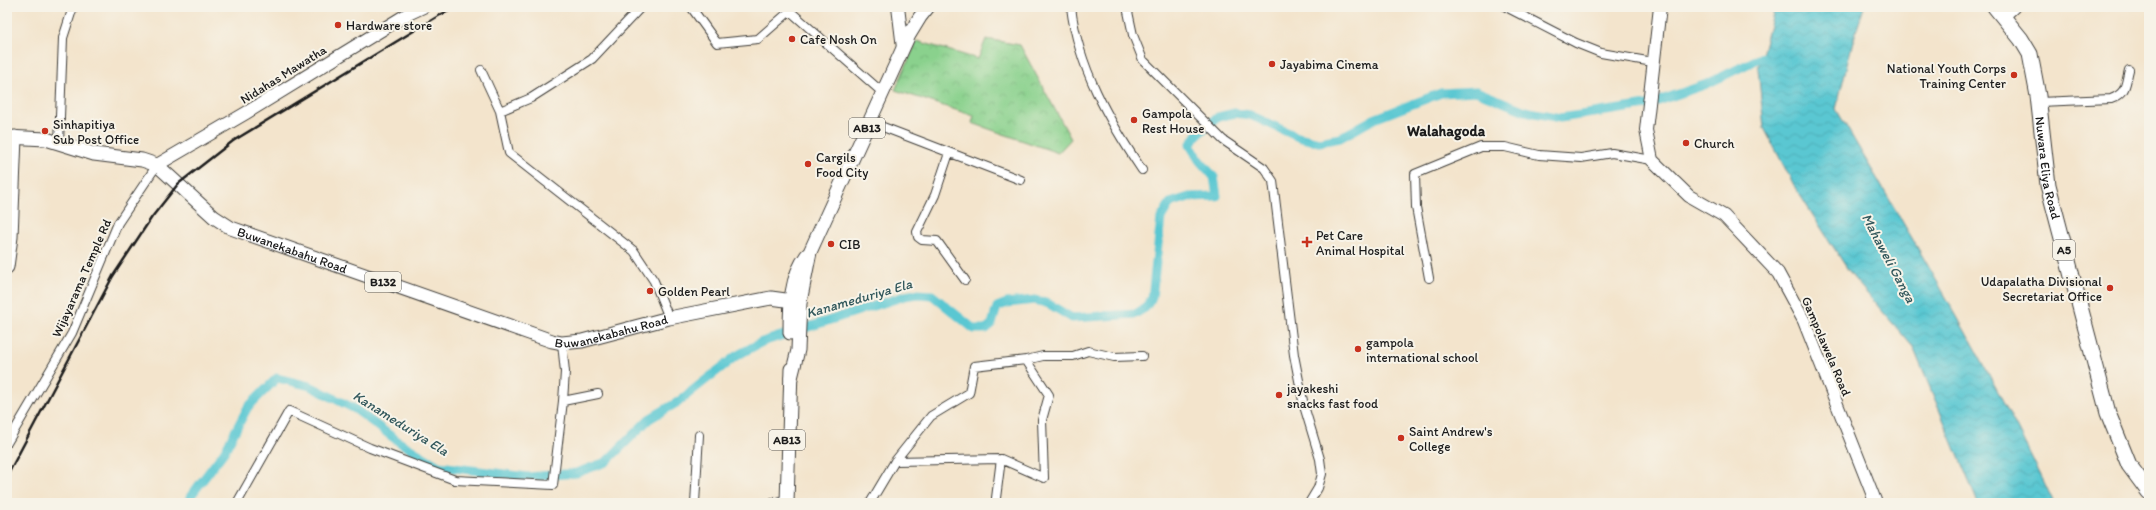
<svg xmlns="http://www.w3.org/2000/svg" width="2156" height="510" font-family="Itim,sans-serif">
  <defs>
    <pattern id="park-crowns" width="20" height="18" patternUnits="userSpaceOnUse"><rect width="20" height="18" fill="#8ad18d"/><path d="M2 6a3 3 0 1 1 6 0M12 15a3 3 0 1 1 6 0" fill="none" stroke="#76b379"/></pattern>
    <pattern id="water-waves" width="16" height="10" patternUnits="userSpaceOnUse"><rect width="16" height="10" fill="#5ac7d2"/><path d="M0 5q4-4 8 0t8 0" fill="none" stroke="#4eaab4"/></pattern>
  </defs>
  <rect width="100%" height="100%" fill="#f7f3e8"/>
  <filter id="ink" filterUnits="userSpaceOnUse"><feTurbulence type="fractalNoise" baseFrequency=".025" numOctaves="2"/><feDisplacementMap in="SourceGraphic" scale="8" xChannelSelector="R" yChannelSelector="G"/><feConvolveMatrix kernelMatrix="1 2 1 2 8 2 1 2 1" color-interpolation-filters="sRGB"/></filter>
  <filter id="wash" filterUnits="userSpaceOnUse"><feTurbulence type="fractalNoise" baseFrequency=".012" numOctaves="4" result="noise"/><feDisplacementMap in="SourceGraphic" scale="16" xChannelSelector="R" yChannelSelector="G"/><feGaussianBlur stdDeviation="0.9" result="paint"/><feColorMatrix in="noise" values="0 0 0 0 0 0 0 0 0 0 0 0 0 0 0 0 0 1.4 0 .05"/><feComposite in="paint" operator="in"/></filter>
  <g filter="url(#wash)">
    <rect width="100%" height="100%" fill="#f3e4cc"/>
    <!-- park -->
    <path fill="url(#park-crowns)" stroke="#537654" d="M986,39l34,6 51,94 -13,14 -86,-30 2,-7 -79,-26 22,-49 61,18z"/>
    <!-- water -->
    <path fill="url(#water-waves)" stroke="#3b7277" d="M1775,7h89l-12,38 -16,64c76,129 154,258 218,394h-76l-65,-156 -61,-71 -56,-87 -32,-61 -6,-59z"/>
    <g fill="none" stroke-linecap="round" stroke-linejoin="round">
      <!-- canal -->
      <path stroke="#5ac7d2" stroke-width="9" d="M189,503l1,-6 34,-45 24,-45 29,-29 33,8 45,23 44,33 40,24 89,11 48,-4 30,-11 43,-43 29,-17 58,-46 26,-14 143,-46 11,-2 16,1 42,34h12l6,-5 5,-17 10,-4 28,-3 14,4 23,14 63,-4 10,-6 7,-10 9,-80 9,-15 19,-6 28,-1 -3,-19 -15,-17 -9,-15 7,-10 21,-18 17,-4 15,2 48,22 21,5 21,-4 34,-19 67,-26 35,-2 49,20 35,7 87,-13 60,-21 55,-27"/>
    </g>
  </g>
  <g filter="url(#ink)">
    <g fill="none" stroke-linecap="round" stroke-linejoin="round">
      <!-- street casing -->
      <g stroke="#3c3a36" stroke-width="10">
        <path id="street" d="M691,7l26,36 41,-4 32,-28 93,82
          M1071,7c7,60 38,114 71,163
          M1127,7l6,28 10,25 80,80 41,28 9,13 21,174 10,51 16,53 2,15 -4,14 -9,15
          M1506,7l70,36 25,10 52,9
          M481,70l19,41 9,42 125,98 20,30 15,37
          M2039,102l72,-3c16,-6 14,-14 18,-29
          M500,111l31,-13 61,-39 49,-52
          M870,122l151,58
          M59,143l4,-105 10,-31
          M949,153l-14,42 -18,37 1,5 4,3 15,1 28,39
          M1429,278l-13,-71 -1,-33 66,-27h24l34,8 42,3 31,-5 40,7
          M562,343l3,29 -2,29 35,-7
          M7,443l65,-110 46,-110 39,-58
          M895,461l106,-2
          M996,498l5,-39 43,19 -2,-58 7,-25 -23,-35
          M237,503l52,-92 81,37 85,32 98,5 10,-84
          M695,503l4,-68
          M772,503l15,-4
          M870,503l25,-42 36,-45 38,-23 5,-27 52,-6 17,-4h30l15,-5 26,6 28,-1"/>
      </g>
      <!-- secondary casing -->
      <g stroke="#3c3a36" stroke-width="14">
        <path id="secondary" d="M898,7l5,41
          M1660,7l-14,123 6,30 37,36 35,20 54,57 26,48 72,182
          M157,165l89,-52 160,-98 17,-8"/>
      </g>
      <!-- primary casing -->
      <g stroke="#3c3a36" stroke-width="15">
        <g id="primary">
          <path d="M2003,16l10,-9"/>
          <path id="s1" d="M7,137l39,2 48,15 48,6 15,5 57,52 17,11 321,113 10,2 20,-2 87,-23 102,-20 29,4"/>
          <path d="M7,267l4,-30 4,-100"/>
          <path d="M790,333c0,-27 0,-56 17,-78"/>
          <path d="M791,378l7,-28 2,-48 10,-50 99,-217 11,-18 8,-10"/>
          <path d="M787,503l4,-134"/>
        </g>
      </g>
      <!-- highway casing -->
      <g stroke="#3c3a36" stroke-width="17">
        <g id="highway">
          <path id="s2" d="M1995,7l26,32 9,15 8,42 10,89 60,228 21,52 20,27"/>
        </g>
      </g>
      <!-- street -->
      <use href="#street" stroke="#fff" stroke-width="8"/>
      <!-- secondary -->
      <use href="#secondary" stroke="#fff" stroke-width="12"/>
      <!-- primary -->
      <use href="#primary" stroke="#fff" stroke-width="13"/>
      <!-- highway -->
      <use href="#highway" stroke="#fff" stroke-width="15"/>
      <!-- rail -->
      <path stroke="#1c1c1c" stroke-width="2.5" d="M7,476l106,-200 39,-59 26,-33 55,-43 207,-126 17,-8"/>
    </g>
  </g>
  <!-- markers -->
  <g fill="#c8321e" stroke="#f7f3e8" stroke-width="1.5">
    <circle cx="338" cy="25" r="4"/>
    <circle cx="792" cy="39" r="4"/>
    <circle cx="1272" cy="64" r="4"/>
    <circle cx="2014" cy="75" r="4"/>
    <circle cx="1134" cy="120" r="4"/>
    <circle cx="45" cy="131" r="4"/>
    <circle cx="1686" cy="143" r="4"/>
    <circle cx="808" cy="164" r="4"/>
    <path d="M1305 236h4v4h4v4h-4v4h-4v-4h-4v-4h4z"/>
    <circle cx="831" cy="244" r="4"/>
    <circle cx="2110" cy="288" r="4"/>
    <circle cx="650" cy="291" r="4"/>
    <circle cx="1358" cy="349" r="4"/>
    <circle cx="1279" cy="395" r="4"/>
    <circle cx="1401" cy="438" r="4"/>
  </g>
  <g text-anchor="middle" stroke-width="4" stroke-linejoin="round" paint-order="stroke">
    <!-- shield labels -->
    <g fill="#f7f3e8" stroke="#5e5c59" stroke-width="1">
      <rect x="849" y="118" width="36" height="20" rx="3"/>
      <rect x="2053" y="240" width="22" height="20" rx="3"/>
      <rect x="365" y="272" width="36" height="20" rx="3"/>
      <rect x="769" y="430" width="36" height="20" rx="3"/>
    </g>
    <g font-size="12" font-weight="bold" fill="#1c1c1c">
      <text x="867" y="132">AB13</text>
      <text x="2064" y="254">A5</text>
      <text x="383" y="286">B132</text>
      <text x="787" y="444">AB13</text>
    </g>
    <!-- poi labels -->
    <g font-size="13" fill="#1c1c1c" stroke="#f7f3e8" text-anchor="start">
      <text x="346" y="30">Hardware store</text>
      <text x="800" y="44">Cafe Nosh On</text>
      <text x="1280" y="69">Jayabima Cinema</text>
      <text x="2006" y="73" text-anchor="end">National Youth Corps<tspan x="2006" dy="15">Training Center</tspan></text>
      <text x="1142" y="118">Gampola<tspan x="1142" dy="15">Rest House</tspan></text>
      <text x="53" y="129">Sinhapitiya<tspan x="53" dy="15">Sub Post Office</tspan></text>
      <text x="1694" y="148">Church</text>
      <text x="816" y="162">Cargils<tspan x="816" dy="15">Food City</tspan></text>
      <text x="1316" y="240">Pet Care<tspan x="1316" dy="15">Animal Hospital</tspan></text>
      <text x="839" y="249">CIB</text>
      <text x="2102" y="286" text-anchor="end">Udapalatha Divisional<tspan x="2102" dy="15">Secretariat Office</tspan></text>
      <text x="658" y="296">Golden Pearl</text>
      <text x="1366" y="347">gampola<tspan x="1366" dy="15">international school</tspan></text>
      <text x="1287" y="393">jayakeshi<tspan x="1287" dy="15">snacks fast food</tspan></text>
      <text x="1409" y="436">Saint Andrew's<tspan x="1409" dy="15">College</tspan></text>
    </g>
    <!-- street labels -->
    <g font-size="13" fill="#1c1c1c" stroke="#f7f3e8">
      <text transform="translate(283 74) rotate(-32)" y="5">Nidahas Mawatha</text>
      <text dy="5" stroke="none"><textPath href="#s2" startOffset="174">Nuwara Eliya Road</textPath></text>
      <text dy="5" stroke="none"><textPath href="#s1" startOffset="316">Buwanekabahu Road</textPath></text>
      <text transform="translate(81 278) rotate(-66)" y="5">Wijayarama Temple Rd</text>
      <text dy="5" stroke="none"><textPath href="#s1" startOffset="652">Buwanekabahu Road</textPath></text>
      <text transform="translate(1827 346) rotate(67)" y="5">Gampolawela Road</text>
    </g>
    <!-- water labels -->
    <g font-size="14" font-style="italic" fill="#32585c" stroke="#f7f3e8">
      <text transform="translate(1889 258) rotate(62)" y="5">Mahaweli Ganga</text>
      <text transform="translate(859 298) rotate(-16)" y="5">Kanameduriya Ela</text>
      <text transform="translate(401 423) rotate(32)" y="5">Kanameduriya Ela</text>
    </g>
    <!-- quarter labels -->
    <g font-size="15" font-weight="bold" fill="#1c1c1c" stroke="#f7f3e8">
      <text x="1446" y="136">Walahagoda</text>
    </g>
  </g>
  <!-- margin -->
  <rect width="2156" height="510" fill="none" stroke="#f7f3e8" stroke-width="24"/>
</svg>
